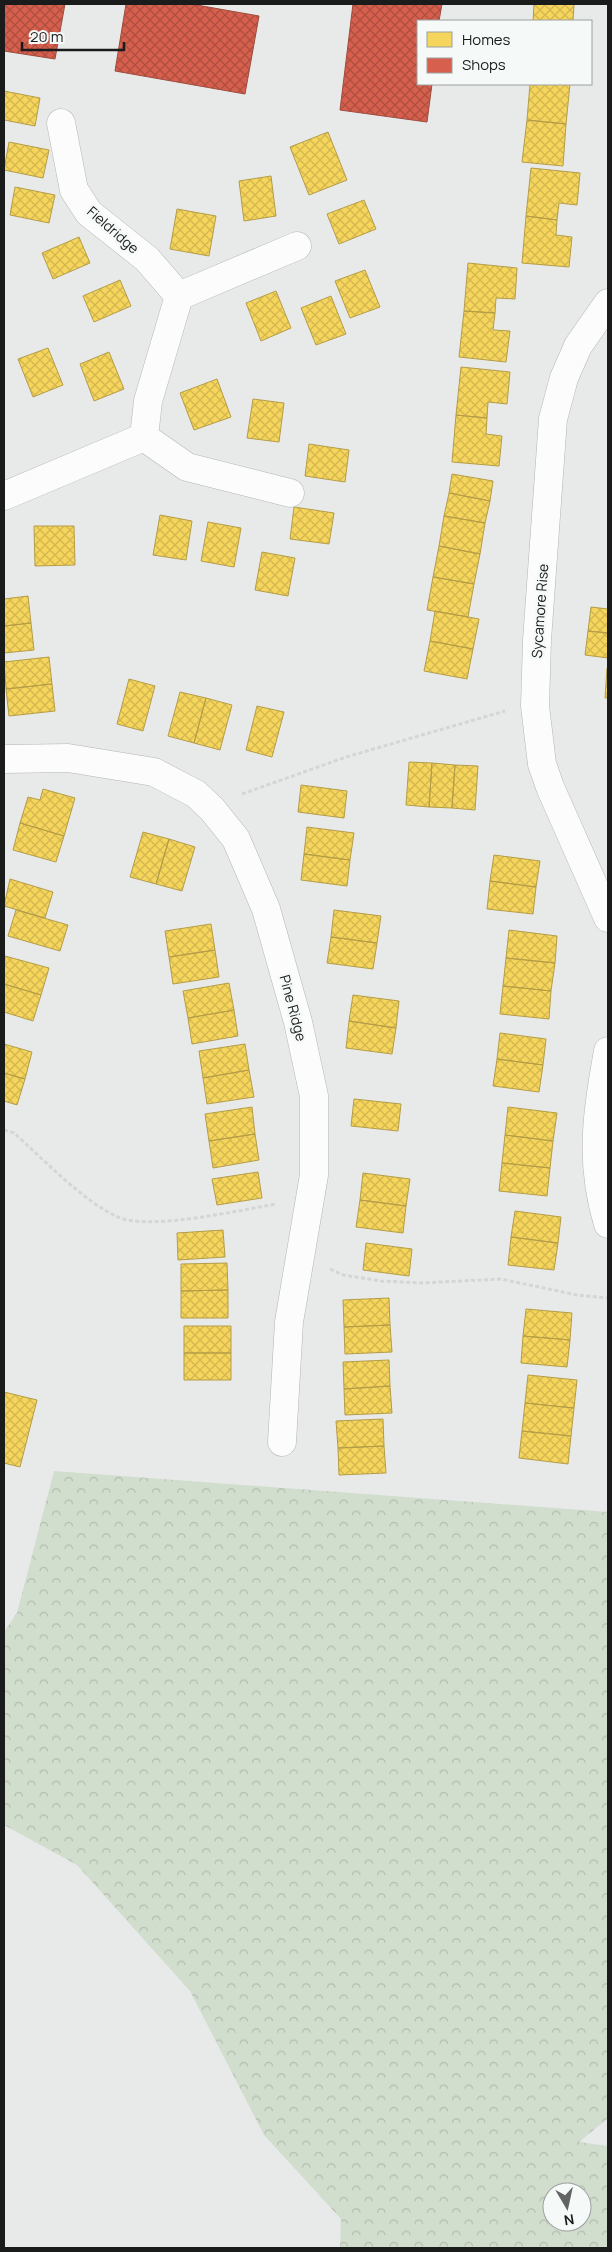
<svg xmlns="http://www.w3.org/2000/svg" width="612" height="2252" font-family="Manrope,sans-serif">
  <defs>
    <pattern id="forest-crowns" width="20" height="18" patternUnits="userSpaceOnUse" patternTransform="scale(1.25)"><rect width="20" height="18" fill="#d1ddcd"/><path d="M2 6a3 3 0 1 1 6 0M12 15a3 3 0 1 1 6 0" fill="none" stroke="#b3bdaf"/></pattern>
    <pattern id="homes-cross-hatch" width="8" height="8" patternUnits="userSpaceOnUse" patternTransform="scale(1.25)"><rect width="8" height="8" fill="#f6d55c"/><path d="M0 0l8 8M0 8l8-8" fill="none" stroke="#d2b64f"/></pattern>
    <pattern id="shops-cross-hatch" width="8" height="8" patternUnits="userSpaceOnUse" patternTransform="scale(1.25)"><rect width="8" height="8" fill="#d6604d"/><path d="M0 0l8 8M0 8l8-8" fill="none" stroke="#ad4e3f"/></pattern>
  </defs>
  <rect width="100%" height="100%" fill="#e8eaea"/>
  <!-- forest -->
  <path fill="url(#forest-crowns)" fill-rule="evenodd" d="M54,1471l554,41v606l-29,24 29,4v102h-268l1,-29 -77,-84 -74,-144 -113,-126 -73,-40v-193l13,-19zM552,2192h30v30h-30z"/>
  <!-- homes -->
  <path fill="url(#homes-cross-hatch)" stroke="#b49d48" d="M534,4h40l-1,17h-40z
    M530,84h40l-4,40 -39,-4z
    M4,91l36,7 -5,28 -31,-6z
    M527,120l39,4 -3,42 -41,-4z
    M328,132l19,48 -38,15 -19,-48z
    M9,142l40,8 -6,28 -39,-8z
    M531,168l49,5 -3,32 -18,-2 -2,17 -31,-4z
    M271,176l5,40 -32,5 -5,-40z
    M15,187l40,8 -6,28 -39,-8z
    M364,200l12,29 -37,15 -12,-30z
    M177,209l39,7 -7,40 -39,-7z
    M526,216l31,4 -1,15 16,2 -3,30 -47,-4z
    M79,237l11,26 -37,16 -11,-26z
    M468,263l49,5 -2,31 -19,-1 -1,15 -31,-2z
    M365,270l15,37 -30,11 -15,-37z
    M120,280l11,26 -37,16 -11,-26z
    M276,291l15,37 -30,13 -15,-38z
    M331,296l15,38 -30,11 -15,-37z
    M464,311l31,2 -2,17 17,1 -4,31 -47,-5z
    M48,348l15,37 -30,12 -15,-38z
    M109,352l15,37 -30,12 -14,-37z
    M461,367l49,5 -3,32 -19,-2 -1,16 -31,-3z
    M217,379l14,38 -37,13 -14,-37z
    M253,399l31,4 -5,39 -32,-4z
    M456,415l31,3 -1,16 16,2 -3,30 -47,-4z
    M309,444l40,6 -4,32 -40,-6z
    M452,474l41,7 -3,20 -41,-8z
    M449,493l41,8 -5,22 -41,-7z
    M294,507l40,6 -5,31 -39,-5z
    M160,515l32,6 -6,39 -33,-5z
    M444,516l41,7 -5,31 -41,-8z
    M208,522l33,6 -7,39 -33,-6z
    M34,526h40l1,39 -40,1z
    M439,546l41,8 -6,30 -41,-7z
    M262,552l33,6 -7,38 -33,-6z
    M433,577l41,7 -6,33 -41,-7z
    M28,596l3,27 -27,3v-27z
    M591,607l17,2v24l-20,-2z
    M435,611l44,8 -6,30 -43,-8z
    M31,623l3,27 -30,3v-27z
    M588,631l20,2v25l-23,-3z
    M430,641l43,8 -6,30 -43,-8z
    M49,657l3,27 -46,5 -2,-27z
    M607,668h1v30h-3z
    M129,679l26,7 -12,45 -26,-7z
    M52,684l3,27 -46,5 -3,-27z
    M180,692l26,6 -12,45 -26,-7z
    M206,698l26,7 -12,45 -26,-7z
    M257,706l27,6 -12,45 -26,-7z
    M409,762l23,1 -3,44 -23,-2z
    M432,763l23,2 -3,43 -23,-1z
    M455,765l23,1 -3,44 -23,-2z
    M301,785l46,6 -3,27 -46,-6z
    M43,789l32,9 -11,38 -44,-13 8,-26 12,3z
    M20,823l44,13 -8,26 -43,-12z
    M307,827l47,6 -4,27 -46,-6z
    M143,832l26,7 -13,45 -26,-7z
    M169,839l26,8 -13,44 -26,-7z
    M304,854l46,6 -3,26 -46,-6z
    M494,855l46,6 -4,26 -46,-6z
    M10,879l43,13 -8,26 -41,-12z
    M490,881l46,6 -3,27 -46,-5z
    M16,910l52,15 -8,26 -52,-15z
    M334,910l47,6 -4,27 -46,-6z
    M211,924l4,26 -46,7 -4,-26z
    M509,930l48,6 -2,27 -49,-5z
    M331,937l46,6 -4,26 -46,-6z
    M215,950l4,27 -46,7 -4,-27z
    M5,956l44,12 -8,27 -37,-11z
    M506,958l49,5 -4,28 -48,-5z
    M229,983l5,27 -46,8 -5,-27z
    M4,984l37,11 -8,26 -29,-9z
    M503,986l48,5 -2,28 -49,-5z
    M353,995l46,6 -3,27 -47,-7z
    M234,1010l4,26 -46,8 -4,-26z
    M349,1021l47,7 -4,26 -46,-6z
    M500,1033l46,6 -3,26 -46,-6z
    M4,1044l28,8 -7,27 -21,-6z
    M245,1044l4,26 -46,8 -4,-27z
    M497,1059l46,6 -4,27 -46,-6z
    M249,1070l5,27 -47,7 -4,-26z
    M4,1073l21,6 -8,26 -13,-4z
    M354,1099l47,5 -3,27 -47,-5z
    M252,1107l3,27 -46,7 -4,-27z
    M508,1107l49,6 -4,28 -48,-6z
    M255,1134l4,26 -46,8 -4,-27z
    M505,1135l48,6 -3,27 -48,-5z
    M502,1163l48,5 -3,28 -48,-5z
    M258,1172l4,26 -45,7 -5,-26z
    M363,1173l47,6 -4,27 -46,-6z
    M360,1200l46,6 -3,27 -47,-6z
    M515,1211l46,6 -3,26 -47,-6z
    M223,1230l2,27 -47,3 -1,-27z
    M511,1237l47,6 -4,27 -46,-5z
    M366,1243l46,6 -3,27 -46,-6z
    M227,1263l1,27 -47,1v-27z
    M228,1290v28h-47v-27z
    M389,1298l1,27 -46,2 -1,-27z
    M526,1309l46,4 -2,27 -47,-4z
    M390,1325l2,27 -47,2 -1,-27z
    M184,1326h47v27h-47z
    M523,1336l47,4 -3,27 -46,-4z
    M184,1353h47v27h-47z
    M389,1360l1,26 -46,3 -1,-27z
    M528,1375l49,5 -3,28 -49,-5z
    M390,1386l2,27 -47,2 -1,-26z
    M4,1392l33,8 -17,67 -16,-4z
    M525,1403l49,5 -3,28 -49,-5z
    M383,1419l1,27 -46,2 -2,-27z
    M522,1431l49,5 -3,28 -49,-6z
    M384,1446l2,27 -47,2 -1,-27z"/>
  <!-- shops -->
  <path fill="url(#shops-cross-hatch)" stroke="#9e4b3e" d="M4,4h61l-10,55 -51,-8z
    M126,4h65l68,12 -14,78 -130,-23z
    M353,4h89l-3,17h-21v63h14l-5,38 -87,-12z"/>
  <g fill="none" stroke-linecap="round" stroke-linejoin="round">
    <!-- minor casing -->
    <g stroke="#b3b5b5" stroke-width="29">
      <path id="minor" d="M61,123l13,67 15,23 58,46 32,37
        M608,303l-30,43 -14,32 -11,41 -16,221 -2,66 7,58 8,23 58,131
        M144,437l4,-36 31,-105 118,-50
        M4,496l140,-59 43,30 103,26
        M4,759l64,-1 86,14 42,22 16,15 24,30 30,70 32,113 16,74v79l-25,147 -7,120
        M608,1051c-11,63 -19,110 0,173"/>
    </g>
    <!-- path -->
    <path stroke="#d4d6d6" stroke-width="3" stroke-dasharray="4 2.5" stroke-linecap="butt" d="M242,794l104,-37 159,-46
      M4,1130l10,3c29,26 70,69 104,84 30,14 123,-7 158,-13
      M330,1269l13,6 38,6 40,2 80,-4 76,16 31,3"/>
    <!-- minor -->
    <use href="#minor" stroke="#fcfcfc" stroke-width="28"/>
  </g>
  <g text-anchor="middle" stroke-width="5" stroke-linejoin="round" paint-order="stroke">
    <!-- street labels -->
    <g font-size="14" fill="#1a1b1b" stroke="#f5f9f8">
      <text transform="translate(113 230) rotate(41)" y="5">Fieldridge</text>
      <text transform="translate(540 611) rotate(-86)" y="5">Sycamore Rise</text>
      <text transform="translate(293 1008) rotate(75)" y="5">Pine Ridge</text>
    </g>
  </g>
  <!-- border -->
  <rect width="612" height="2252" fill="none" stroke="#1a1b1b" stroke-width="10"/>
  <!-- legend -->
  <rect x="417" y="20" width="175" height="65" fill="#f5f9f8" stroke="#9da0a0"/>
  <rect x="427" y="32" width="25" height="15" fill="#f6d55c" stroke="#9da0a0"/>
  <text x="462" y="45" font-size="15" fill="#1a1b1b">Homes</text>
  <rect x="427" y="58" width="25" height="15" fill="#d6604d" stroke="#9da0a0"/>
  <text x="462" y="70" font-size="15" fill="#1a1b1b">Shops</text>
  <!-- north arrow -->
  <g transform="translate(567 2207) rotate(171)"><circle r="24" fill="#f5f9f8" stroke="#9da0a0"/>
  <path d="M0-4L9 19L0 12L-9 19Z" fill="#626363"/>
  <text y="-8" font-size="14" font-weight="bold" text-anchor="middle" fill="#1a1b1b">N</text>
  </g>
  <!-- scale -->
  <path d="M22 42v8h102v-8" fill="none" stroke="#1a1b1b" stroke-width="2.5"/>
  <text x="30" y="42" font-size="15" fill="#1a1b1b" stroke="#f5f9f8" stroke-width="4" paint-order="stroke">20 m</text>
</svg>
